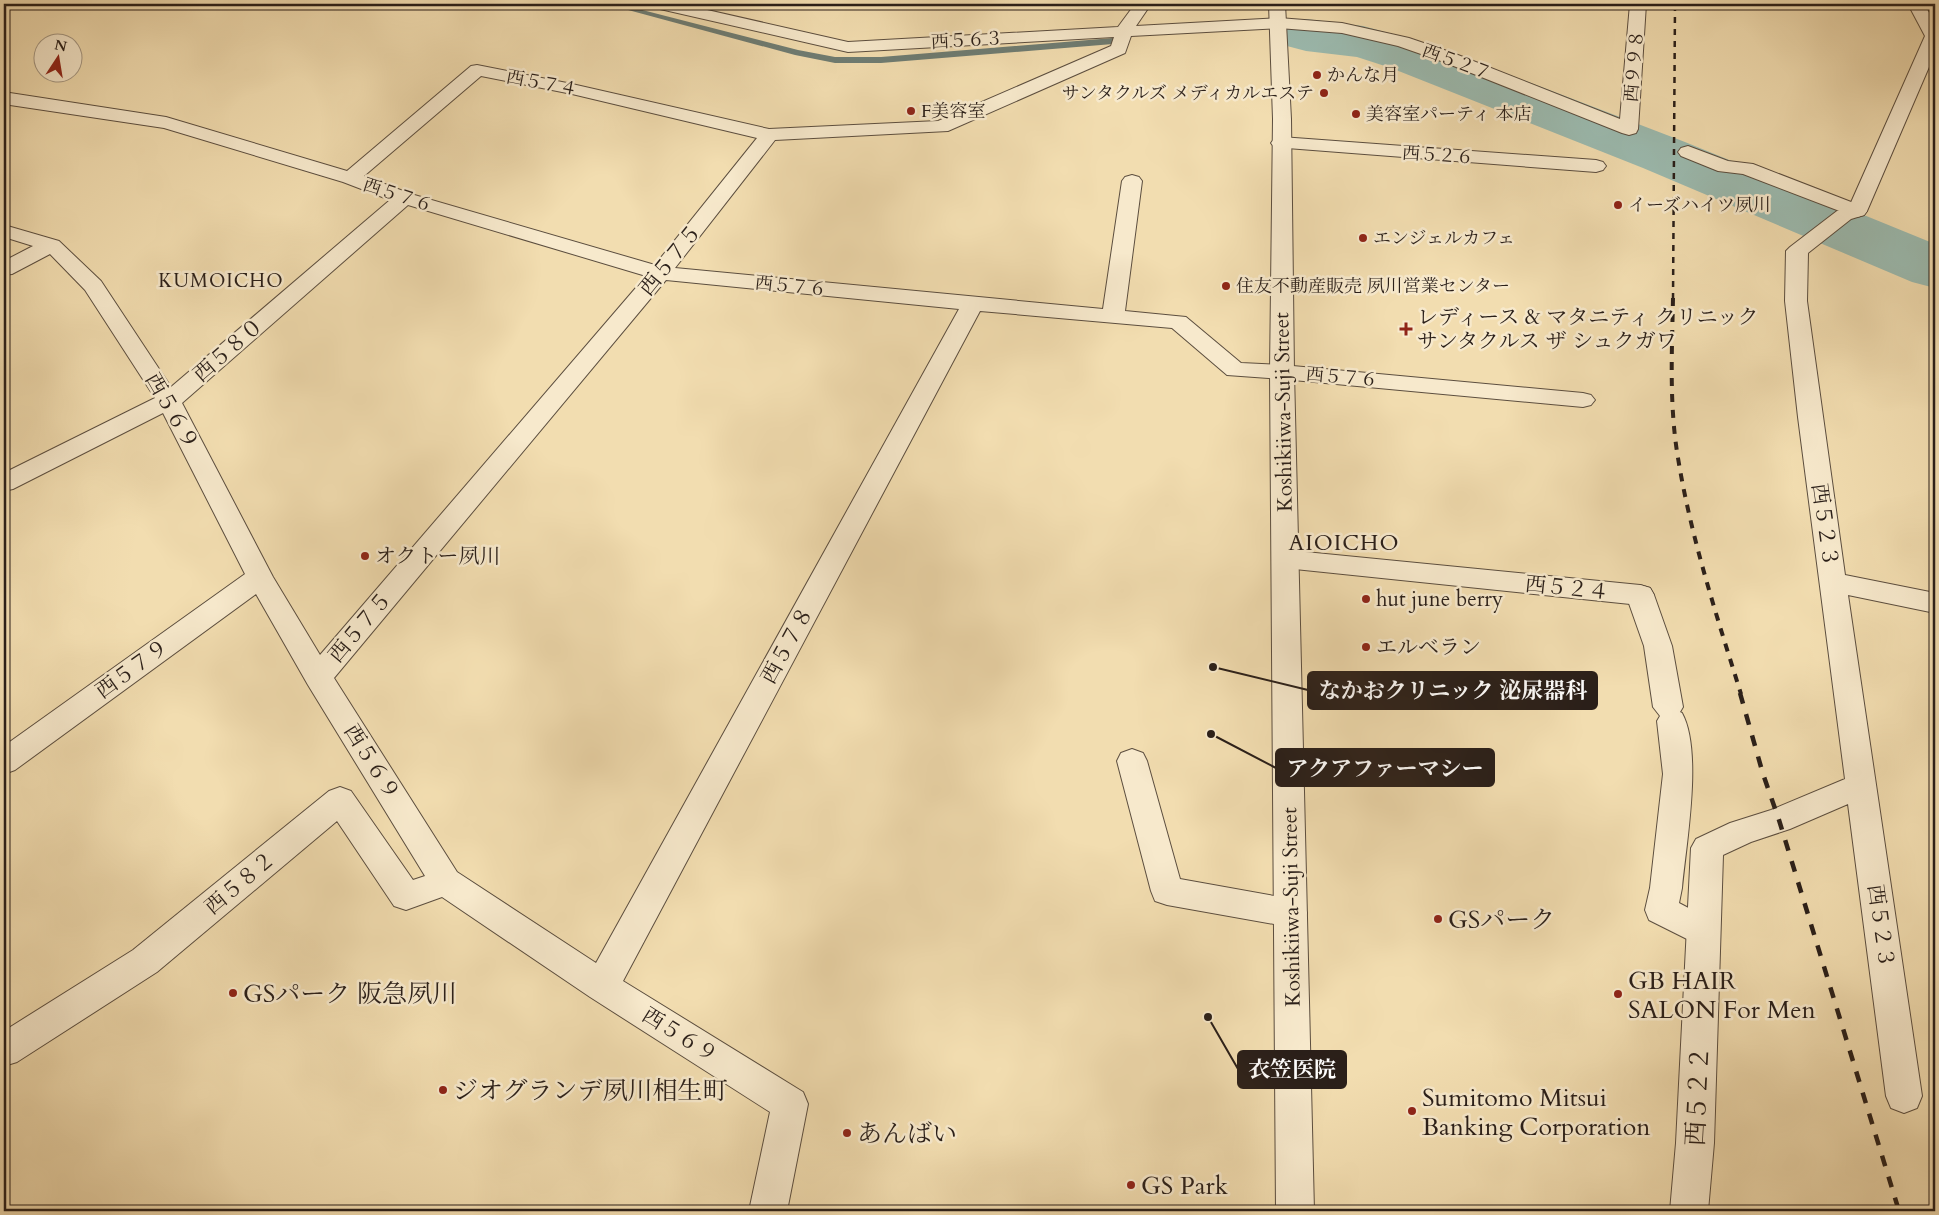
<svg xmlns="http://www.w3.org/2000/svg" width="1939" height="1215" font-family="Cardo,'Noto Serif JP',serif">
  <rect width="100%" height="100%" fill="#f2ddb0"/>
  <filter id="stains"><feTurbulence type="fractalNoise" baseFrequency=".004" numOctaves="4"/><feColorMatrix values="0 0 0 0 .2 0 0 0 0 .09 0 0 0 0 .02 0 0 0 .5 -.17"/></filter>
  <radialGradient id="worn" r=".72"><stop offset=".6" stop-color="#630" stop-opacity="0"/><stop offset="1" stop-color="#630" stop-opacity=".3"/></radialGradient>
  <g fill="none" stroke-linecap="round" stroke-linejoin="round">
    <!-- stream -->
    <path fill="#6e7d74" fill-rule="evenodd" d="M606,4h13l179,46 37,7h46l232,-19 4,3 -4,3 -232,19h-46l-40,-8z"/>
    <!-- river -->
    <path fill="#9cbbb0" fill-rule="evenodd" d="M1306,19l57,7 66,18 256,98 250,102v44l-23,-6 -269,-114 -252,-100 -34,-11 -51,-6 -19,-5 -8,-11 8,-11z"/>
    <!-- service casing -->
    <g stroke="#5c4e3f" stroke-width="2">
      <path id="service" d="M1688,146l40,15 25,3 111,43 3,4 -3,4 -7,2 -7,-2 -107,-41 -25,-3 -37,-15 -3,-4 3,-4z
        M1640,585l10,3 4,7 18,51 11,61 -3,5 2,1c21,38 4,131 0,175l-3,15 36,19 5,10 -5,10 -12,5 -54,-27 -4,-10 5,-22 13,-114 -6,-53 3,-5 -7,-9 -9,-61 -18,-51 4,-7z"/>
    </g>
    <!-- minor casing -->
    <g stroke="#5c4e3f" stroke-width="2">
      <path id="minor" d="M652,4h29l167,38 270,-15 17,-23h16l-15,22 143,-8 63,5 67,15 44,15 167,66 10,-115h16l-8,125 -2,4 -7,2 -7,-2 -181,-72 -43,-15 -56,-13 -63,-5 -148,8 -6,17 -177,78 -173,9 -100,128 428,41 19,-128 3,-4 7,-2 7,2 3,4 -17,130 61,6 55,46 41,2 301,28 8,2 4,5 -4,5 -8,2 -301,-28 -55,-4 -55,-47 -192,-17 -357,670 180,111 5,12 -21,107h-38l21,-99 -180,-115 -148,-100 -36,13 -12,-4 -57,-85 -180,151 -140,90 -13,4v-35l129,-81 196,-159 11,-4 11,4 62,89 12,-4 -117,-191 -52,-91 -241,176 -11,4v-28l241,-172 -82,-161 -150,76 -9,2v-18l151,-75 -70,-108 -35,-36 -38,20 -8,1v-14l29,-15 -29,-9v-12l55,16 42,40 70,106 219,-187 -47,-18 -179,-54 -154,-23h-6v-10l6,-2 156,24 181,54 124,-105 6,-1 95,19 197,45 169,-8 173,-75 3,-9 -266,15 -188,-43 -6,-1zM481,76l91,18 185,44 -102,127 -244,-71 -47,-18zM408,205l238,71 -326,379 -47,-78 -91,-174zM666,280l293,29 -363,654 -139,-91 -123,-194z
        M1908,4h16l11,19v30l-68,158 -3,4 -13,4 -43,34 -1,48 38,274 90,18v20l-87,-18 74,501 -5,12 -13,5 -13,-5 -5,-12 -38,-292 -58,25 -39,13 -28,13 -9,288 -6,68h-38l6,-68 15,-295 5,-9 34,-16 41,-13 74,-31 -47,-362 -13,-116 1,-50 4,-4 47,-36 12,-4 76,-171z
        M1281,137l315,23 7,2 3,4 -3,4 -7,2 -322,-25 -3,-4 3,-4z
        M1285,550l355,35 10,3 4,7 -4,7 -10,3 -355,-37 -9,-2 -4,-7 4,-7z
        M1132,749l11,4 4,8 33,118 111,20 12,4 4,10 -4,10 -12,4 -124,-22 -12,-4 -4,-10 -34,-130 4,-8z"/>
    </g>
    <!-- tertiary casing -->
    <g stroke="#5c4e3f" stroke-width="2">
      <path id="tertiary" d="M1269,4h16l6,115 3,253 20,839h-38l-6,-839 3,-253z"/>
    </g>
    <!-- service -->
    <use href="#service" fill="#f7e9cc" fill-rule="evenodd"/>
    <!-- minor -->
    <use href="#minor" fill="#f7e9cc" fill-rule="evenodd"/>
    <!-- tertiary -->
    <use href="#tertiary" fill="#f7e9cc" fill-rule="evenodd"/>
    <!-- rail-far2 -->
    <path stroke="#2a1f19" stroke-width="2.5" stroke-dasharray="6 6" stroke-linecap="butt" d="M1673,299l2,-295"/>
    <!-- rail-far1 -->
    <path stroke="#2a1f19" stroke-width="4" stroke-dasharray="8 8" stroke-linecap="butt" d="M1673,298c-1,53 -4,107 5,160 13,80 39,159 63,236"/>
    <!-- rail -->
    <path stroke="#2a1f19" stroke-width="4.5" stroke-dasharray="11 11" stroke-linecap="butt" d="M1740,693l23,81 16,46 120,391"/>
  </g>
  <!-- markers -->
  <g fill="#8f2418" stroke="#f7e9cc" stroke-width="2">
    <circle cx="1317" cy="75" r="5"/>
    <circle cx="1324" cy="93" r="5"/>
    <circle cx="911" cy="111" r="5"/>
    <circle cx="1356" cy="114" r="5"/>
    <circle cx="1618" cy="205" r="5"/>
    <circle cx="1363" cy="238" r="5"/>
    <circle cx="1226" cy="286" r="5"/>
    <path d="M1403.5 321.5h5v5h5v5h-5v5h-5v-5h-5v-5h5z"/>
    <circle cx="365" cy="556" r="5"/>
    <circle cx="1366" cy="599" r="5"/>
    <circle cx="1366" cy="647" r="5"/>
    <circle cx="1438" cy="919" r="5"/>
    <circle cx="233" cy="993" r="5"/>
    <circle cx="1618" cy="994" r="5"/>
    <circle cx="443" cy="1090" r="5"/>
    <circle cx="1412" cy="1111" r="5"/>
    <circle cx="847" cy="1133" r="5"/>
    <circle cx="1131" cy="1185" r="5"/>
  </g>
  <g text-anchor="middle" stroke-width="5" stroke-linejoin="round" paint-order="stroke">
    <!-- far-street labels -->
    <g font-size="18" fill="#2a1f19" stroke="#f7e9cc">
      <text transform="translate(967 40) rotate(-3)" y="6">西５６３</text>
      <text transform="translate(1457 62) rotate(20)" y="6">西５２７</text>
      <text transform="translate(1634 66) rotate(-85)" y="6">西９９８</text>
      <text transform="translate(542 83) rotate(11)" y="6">西５７４</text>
      <text transform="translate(1438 155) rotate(4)" y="6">西５２６</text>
      <text transform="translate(398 195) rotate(18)" y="6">西５７６</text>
      <text transform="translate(791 286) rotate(6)" y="6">西５７６</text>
      <text transform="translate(1342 377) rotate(5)" y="6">西５７６</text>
    </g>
    <!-- far-poi labels -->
    <g font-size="18" fill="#2a1f19" stroke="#f7e9cc" text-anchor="start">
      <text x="1327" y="81">かんな月</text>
      <text x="1314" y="99" text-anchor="end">サンタクルズ メディカルエステ</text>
      <text x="921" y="117">F美容室</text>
      <text x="1366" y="120">美容室パーティ 本店</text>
      <text x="1628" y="211">イーズハイツ夙川</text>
      <text x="1373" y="244">エンジェルカフェ</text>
      <text x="1236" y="292">住友不動産販売 夙川営業センター</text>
    </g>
    <!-- far-neighbourhood labels -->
    <g font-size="19" letter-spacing="1" fill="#2a1f19" stroke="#f7e9cc">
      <text x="221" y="287">KUMOICHO</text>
    </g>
    <!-- street labels -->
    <g font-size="21" fill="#2a1f19" stroke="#f7e9cc">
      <text transform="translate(670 260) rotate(-51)" y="7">西５７５</text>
      <text transform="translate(228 350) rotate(-41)" y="7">西５８０</text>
      <text transform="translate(172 411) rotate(60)" y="7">西５６９</text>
      <text transform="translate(1283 412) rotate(-91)" y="7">Koshikiiwa-Suji Street</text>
      <text transform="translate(1825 525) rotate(82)" y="7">西５２３</text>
      <text transform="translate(1567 588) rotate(6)" y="7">西５２４</text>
      <text transform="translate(360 627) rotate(-50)" y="7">西５７５</text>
      <text transform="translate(787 645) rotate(-61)" y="7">西５７８</text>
      <text transform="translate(132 669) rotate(-36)" y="7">西５７９</text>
      <text transform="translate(372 762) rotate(58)" y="7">西５６９</text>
      <text transform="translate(240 883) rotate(-40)" y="7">西５８２</text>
      <text transform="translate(1291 907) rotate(-91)" y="7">Koshikiiwa-Suji Street</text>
      <text transform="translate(1881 926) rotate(82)" y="7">西５２３</text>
      <text transform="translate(680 1035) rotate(32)" y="7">西５６９</text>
    </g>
    <!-- poi labels -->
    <g font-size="21" fill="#2a1f19" stroke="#f7e9cc" text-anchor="start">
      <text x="1417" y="324">レディース &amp; マタニティ クリニック<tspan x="1417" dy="24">サンタクルス ザ シュクガワ</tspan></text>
      <text x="375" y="563">オクトー夙川</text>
      <text x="1376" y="606">hut june berry</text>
      <text x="1376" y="654">エルベラン</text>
    </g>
    <!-- neighbourhood labels -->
    <g font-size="22" letter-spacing="1" fill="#2a1f19" stroke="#f7e9cc">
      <text x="1344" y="550">AIOICHO</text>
    </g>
    <!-- near-poi labels -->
    <g font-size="25" fill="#2a1f19" stroke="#f7e9cc" text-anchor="start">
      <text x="1448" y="928">GSパーク</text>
      <text x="1628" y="989">GB HAIR<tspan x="1628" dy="29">SALON For Men</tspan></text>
      <text x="243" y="1002">GSパーク 阪急夙川</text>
      <text x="453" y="1099">ジオグランデ夙川相生町</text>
      <text x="1422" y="1106">Sumitomo Mitsui<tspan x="1422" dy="29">Banking Corporation</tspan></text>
      <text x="857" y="1142">あんばい</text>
      <text x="1141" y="1194">GS Park</text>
    </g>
    <!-- near-street labels -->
    <g font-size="25" fill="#2a1f19" stroke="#f7e9cc">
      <text transform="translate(1697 1096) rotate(-87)" y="9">西５２２</text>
    </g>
  </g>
  <!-- callouts -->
  <path fill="none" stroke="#2a1f19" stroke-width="2" d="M1213 667L1308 690M1211 734L1276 768M1208 1017L1238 1069"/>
  <g fill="#2a1f19" stroke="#f7e9cc" stroke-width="2">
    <circle cx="1213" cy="667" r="5"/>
    <circle cx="1211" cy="734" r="5"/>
    <circle cx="1208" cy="1017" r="5"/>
  </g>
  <g fill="#2a1f19" stroke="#2a1f19" stroke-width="2">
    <rect x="1308" y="672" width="289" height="37" rx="5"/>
    <rect x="1276" y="749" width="218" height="37" rx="5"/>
    <rect x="1238" y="1051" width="108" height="37" rx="5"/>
  </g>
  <g font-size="22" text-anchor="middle" font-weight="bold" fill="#fff">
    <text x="1453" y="698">なかおクリニック 泌尿器科</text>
    <text x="1385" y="776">アクアファーマシー</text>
    <text x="1292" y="1077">衣笠医院</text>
  </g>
  <!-- margin -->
  <rect width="1939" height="1215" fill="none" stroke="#f2ddb0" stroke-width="20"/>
  <rect x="5" y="5" width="1929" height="1205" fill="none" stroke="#2a1f19" stroke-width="2.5"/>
  <rect x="10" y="10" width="1919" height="1195" fill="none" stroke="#2a1f19"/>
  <!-- north arrow -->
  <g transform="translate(58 58) rotate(12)"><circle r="24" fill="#f7e9cc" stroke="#a59884"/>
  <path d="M0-4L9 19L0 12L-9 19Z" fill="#8f2418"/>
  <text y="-8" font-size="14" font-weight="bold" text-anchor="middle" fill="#2a1f19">N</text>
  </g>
  <rect width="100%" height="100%" filter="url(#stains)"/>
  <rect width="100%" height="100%" fill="url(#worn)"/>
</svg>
